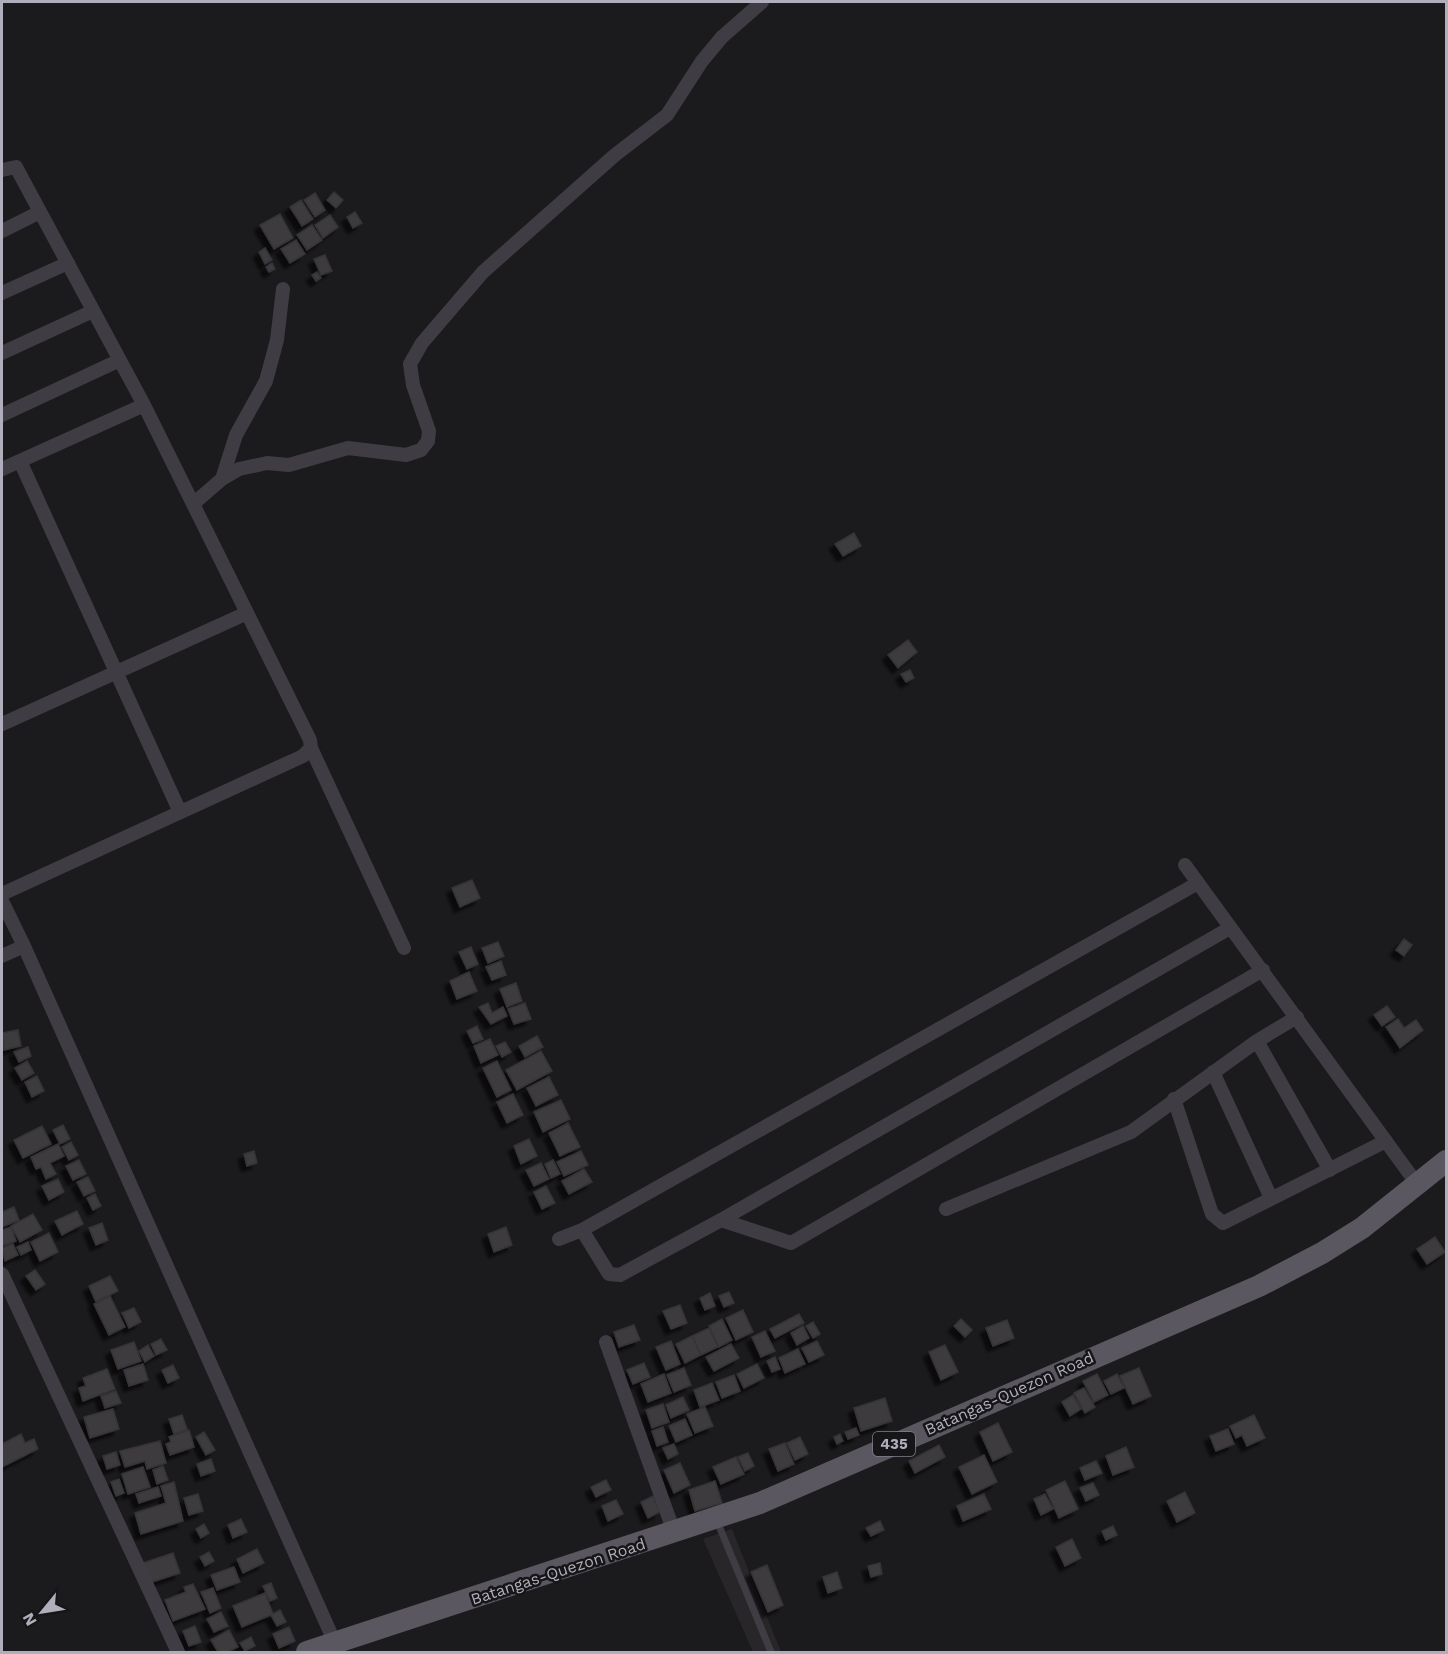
<svg xmlns="http://www.w3.org/2000/svg" width="1448" height="1654" font-family="'Work Sans',sans-serif">
  <defs>
    <filter id="shadow"><feDropShadow dx="-5.5" dy="5.5" stdDeviation="1.5" flood-color="#0009"/></filter>
  </defs>
  <rect width="100%" height="100%" fill="#1b1a1c"/>
  <!-- built -->
  <path fill="#282629" d="M732,1529l49,123h-28l-50,-113z"/>
  <!-- building -->
  <path fill="#3c3a3e" stroke="#363438" stroke-width="1.5" filter="url(#shadow)" d="M334,192l9,8 -7,8 -9,-8z
    M315,193l10,17 -10,7 -11,-17z
    M301,200l12,19 -11,7 -12,-19z
    M355,212l7,11 -9,5 -6,-11z
    M280,214l13,24 -19,11 -14,-24z
    M330,215l8,12 -15,11 -8,-13z
    M312,225l10,15 -15,10 -10,-15z
    M296,240l9,14 -15,9 -9,-14z
    M265,248l7,12 -7,4 -6,-12z
    M325,255l7,16 -11,4 -7,-16z
    M272,263l3,6 -6,3 -3,-5z
    M317,272l4,6 -5,3 -4,-6z
    M854,533l7,13 -18,10 -8,-12z
    M908,640l9,12 -19,16 -10,-13z
    M910,670l4,8 -8,4 -5,-8z
    M472,880l8,18 -20,9 -8,-19z
    M1404,939l8,6 -8,11 -8,-6z
    M498,942l6,14 -16,7 -6,-15z
    M471,947l7,17 -11,5 -8,-17z
    M501,961l5,14 -14,5 -6,-13z
    M469,972l8,19 -20,8 -7,-18z
    M516,983l6,18 -15,6 -7,-18z
    M488,1003l4,10 11,-6 4,9 -16,8 -12,-17z
    M525,1003l6,16 -17,5 -6,-15z
    M1387,1006l8,11 -13,9 -8,-11z
    M1398,1019l6,9 12,-8 7,10 -23,18 -14,-21z
    M477,1026l6,13 -10,4 -6,-12z
    M18,1030l3,16 -17,4 -2,-17z
    M537,1036l6,11 -18,10 -6,-11z
    M490,1039l8,16 -17,8 -7,-17z
    M505,1042l6,10 -9,5 -6,-11z
    M28,1047l3,9 -12,6 -5,-10z
    M541,1051l11,20 -35,19 -11,-20z
    M27,1061l7,12 -12,7 -7,-12z
    M497,1061l14,29 -14,7 -14,-29z
    M37,1076l7,15 -12,6 -7,-15z
    M549,1077l9,18 -22,11 -9,-18z
    M513,1094l10,21 -16,8 -10,-21z
    M561,1100l9,19 -27,13 -9,-20z
    M568,1123l12,24 -20,9 -11,-23z
    M63,1125l7,14 -10,5 -7,-14z
    M42,1126l9,18 -28,14 -9,-18z
    M529,1139l8,17 -16,8 -7,-18z
    M71,1142l7,13 -9,5 -7,-13z
    M58,1144l6,12 -14,7 6,11 -10,5 -5,-12 -5,2 -5,-12z
    M254,1151l3,12 -10,3 -3,-12z
    M581,1151l7,14 -24,11 -7,-14z
    M79,1160l7,14 -13,6 -7,-14z
    M553,1160l7,14 -9,4 -6,-14z
    M541,1163l8,16 -15,7 -8,-16z
    M584,1169l8,13 -23,12 -7,-13z
    M88,1177l7,14 -11,5 -7,-14z
    M58,1179l6,13 -15,8 -7,-14z
    M546,1186l9,17 -13,6 -8,-17z
    M95,1194l6,12 -8,4 -6,-12z
    M14,1207l5,13 -17,7v-15z
    M77,1211l6,13 -21,11 -7,-14z
    M33,1214l9,16 -22,12 -9,-16z
    M102,1223l6,17 -12,5 -7,-17z
    M11,1227l5,14 -14,5v-16z
    M506,1227l6,18 -18,7 -6,-18z
    M49,1233l9,19 -18,9 -9,-19z
    M1435,1237l10,15 -18,12 -10,-15z
    M28,1242l3,8 -10,5 -4,-8z
    M13,1244l5,11 -13,6 -3,-13z
    M35,1270l10,14 -9,6 -10,-14z
    M110,1276l8,15 -22,11 -7,-16z
    M729,1292l5,11 -10,4 -5,-11z
    M710,1293l5,13 -10,4 -5,-12z
    M110,1296l15,31 -16,8 -15,-31z
    M680,1305l7,18 -16,6 -8,-18z
    M134,1308l7,14 -12,6 -7,-15z
    M743,1310l10,22 -17,8 -10,-22z
    M799,1314l5,9 -29,15 -5,-9z
    M722,1319l10,21 -13,7 -10,-21z
    M961,1319l11,11 -7,7 -11,-11z
    M1007,1320l7,18 -21,8 -7,-18z
    M813,1322l7,12 -7,4 -7,-12z
    M634,1325l6,15 -21,7 -5,-15z
    M803,1326l6,12 -12,7 -6,-12z
    M709,1328l9,19 -17,8 -9,-19z
    M765,1331l10,20 -14,6 -9,-20z
    M692,1336l9,19 -16,8 -9,-19z
    M161,1339l6,11 -11,5 -5,-11z
    M671,1341l9,23 -14,6 -10,-23z
    M817,1341l7,14 -15,7 -7,-14z
    M134,1342l7,19 -23,8 -7,-19z
    M731,1344l8,14 -25,13 -8,-14z
    M148,1345l6,11 -9,6 -6,-11z
    M945,1345l13,27 -17,8 -12,-28z
    M798,1349l7,15 -20,9 -6,-15z
    M775,1357l5,12 -8,3 -5,-11z
    M644,1363l6,14 -17,7 -6,-14z
    M143,1364l5,16 -19,6 -5,-16z
    M757,1364l7,14 -20,10 -7,-14z
    M173,1365l6,13 -11,5 -6,-13z
    M684,1368l7,17 -17,7 -7,-17z
    M1139,1368l12,28 -18,8 -13,-28z
    M107,1369l8,20 -32,12 -4,-13 7,-2 -3,-8z
    M664,1374l7,19 -23,9 -7,-18z
    M1097,1374l11,21 -14,7 -11,-21z
    M1117,1374l7,14 -13,6 -7,-13z
    M734,1375l6,16 -18,7 -6,-16z
    M712,1383l7,17 -19,7 -6,-17z
    M1084,1388l11,19 -10,6 -11,-20z
    M116,1391l5,12 -16,5 -4,-12z
    M1073,1395l8,14 -11,7 -8,-14z
    M683,1397l6,13 -18,8 -5,-13z
    M885,1398l7,23 -31,10 -7,-23z
    M663,1404l6,18 -17,6 -6,-18z
    M705,1407l8,19 -18,7 -8,-19z
    M113,1409l6,20 -29,9 -6,-21z
    M182,1415l5,14 -13,5 -5,-15z
    M1254,1415l11,23 -18,8 -5,-11 -6,3 -6,-12z
    M685,1419l7,16 -16,7 -7,-16z
    M998,1423l14,29 -19,9 -13,-29z
    M663,1427l5,15 -11,4 -5,-15z
    M856,1428l3,7 -11,4 -3,-7z
    M1228,1429l6,15 -18,7 -6,-15z
    M189,1430l5,17 -24,8 -4,-11 5,-2 -2,-5z
    M204,1432l11,18 -9,5 -10,-18z
    M21,1434l4,9 9,-4 4,10 -36,18v-23z
    M840,1434l3,7 -6,3 -3,-7z
    M800,1437l8,17 -13,6 -8,-17z
    M160,1441l6,22 -19,6 -2,-8 -20,6 -5,-16z
    M785,1443l9,21 -16,7 -9,-22z
    M674,1444l4,10 -10,5 -5,-11z
    M939,1445l6,12 -30,16 -6,-12z
    M1126,1447l8,20 -21,8 -7,-19z
    M116,1452l4,13 -13,4 -4,-13z
    M748,1453l6,13 -9,5 -7,-14z
    M984,1455l13,27 -25,12 -13,-27z
    M736,1457l8,17 -23,10 -8,-17z
    M211,1459l4,12 -14,5 -4,-12z
    M1096,1461l6,12 -17,7 -5,-12z
    M680,1463l10,22 -16,8 -10,-23z
    M163,1466l5,14 -11,4 -4,-14z
    M143,1467l7,20 -22,7 -6,-20z
    M119,1479l5,14 -8,3 -5,-14z
    M606,1480l5,10 -15,7 -5,-10z
    M715,1481l7,22 -27,8 -6,-21z
    M1065,1481l13,28 -19,9 -13,-28z
    M174,1482l9,39 -42,13 -6,-21 31,-10 -5,-17z
    M1093,1483l6,12 -13,6 -6,-13z
    M158,1487l3,9 -22,7 -3,-9z
    M1185,1492l10,21 -18,9 -10,-21z
    M198,1494l5,17 -14,4 -5,-17z
    M984,1494l7,15 -28,12 -6,-15z
    M1045,1494l8,15 -12,6 -7,-16z
    M653,1496l7,16 -12,6 -7,-16z
    M616,1500l7,14 -15,7 -6,-15z
    M241,1519l6,13 -14,6 -5,-13z
    M880,1521l4,9 -13,6 -5,-8z
    M204,1524l5,9 -8,5 -5,-9z
    M1113,1526l4,9 -11,5 -4,-9z
    M1072,1539l9,19 -16,8 -9,-19z
    M257,1549l7,14 -21,10 -6,-14z
    M209,1552l5,9 -9,5 -5,-9z
    M173,1553l7,20 -31,10 -6,-20z
    M880,1563l2,11 -11,3 -3,-11z
    M767,1565l16,40 -15,7 -17,-40z
    M234,1567l6,15 -23,8 -6,-15z
    M837,1572l5,16 -14,5 -5,-16z
    M271,1583l6,15 -7,3 -7,-15z
    M193,1584l12,25 -32,12 -8,-21 21,-8 -2,-5z
    M213,1588l8,20 -11,5 -9,-21z
    M265,1593l8,21 7,-4 6,12 -9,4 -6,-11 -29,12 -9,-21z
    M221,1612l7,14 -14,6 -7,-13z
    M195,1626l6,16 -12,4 -6,-15z
    M289,1627l6,14 -16,7 -6,-14z
    M229,1630l9,17 -11,5h-9l-7,-12z
    M251,1637l4,9 -10,5 -5,-8z"/>
  <g fill="none" stroke-linecap="round" stroke-linejoin="round">
    <!-- service -->
    <path stroke="#3f3d43" stroke-width="7" d="M717,1521l54,131"/>
    <!-- minor -->
    <path stroke="#3f3d43" stroke-width="14" d="M2,170l14,-3 128,238 166,335 1,8 -8,8 -301,138
      M2,231l38,-19
      M2,293l66,-30
      M2,353l91,-42
      M2,415l118,-55
      M20,461l160,351
      M2,469l142,-64
      M222,479l14,-44 30,-54 11,-41 6,-51
      M193,504l29,-25 17,-10 28,-6 22,2 59,-17 58,7 15,-5 7,-9 1,-10 -16,-46 -3,-21 12,-21 61,-71 132,-117 52,-40 35,-54 20,-24 40,-35
      M2,724l245,-111
      M311,748l93,200
      M1185,865l232,319
      M2,901l22,45
      M2,956l22,-10 311,697
      M1257,1041l73,129
      M1213,1072l58,126
      M1174,1099l38,115 11,9 163,-82
      M946,1209l185,-77 126,-91 40,-24
      M721,1220l70,23 472,-273
      M582,1230l27,44 11,1 101,-55 509,-292
      M559,1239l23,-9 616,-347
      M2,1274l176,378
      M606,1342l68,190"/>
    <!-- primary -->
    <path stroke="#5a5760" stroke-width="22" d="M307,1652l453,-149 499,-217 63,-33 40,-25 84,-67"/>
  </g>
  <g text-anchor="middle" stroke-width="5" stroke-linejoin="round" paint-order="stroke">
    <!-- shield labels -->
    <rect fill="#161517" stroke="#82808a" stroke-width="1.5" x="873" y="1432" width="42" height="24" rx="4.5"/>
    <g font-size="15" font-weight="bold" fill="#b1aebb">
      <text x="894" y="1449">435</text>
    </g>
    <!-- street labels -->
    <g font-size="16" fill="#b1aebb" stroke="#161517">
      <text transform="translate(1009 1393) rotate(-24)" y="6">Batangas-Quezon Road</text>
      <text transform="translate(558 1571) rotate(-18)" y="6">Batangas-Quezon Road</text>
    </g>
  </g>
  <!-- border -->
  <rect width="1448" height="1654" fill="none" stroke="#b1aebb" stroke-width="6"/>
  <!-- north arrow -->
  <g transform="translate(42 1612) rotate(240)" stroke="#161517" stroke-width="4.5" paint-order="stroke">
  <path d="M0-4.5L10 22L0 15L-10 22Z" fill="#b1aebb"/>
  <text y="-9" font-size="16" font-weight="bold" text-anchor="middle" fill="#b1aebb">N</text>
  </g>
</svg>
